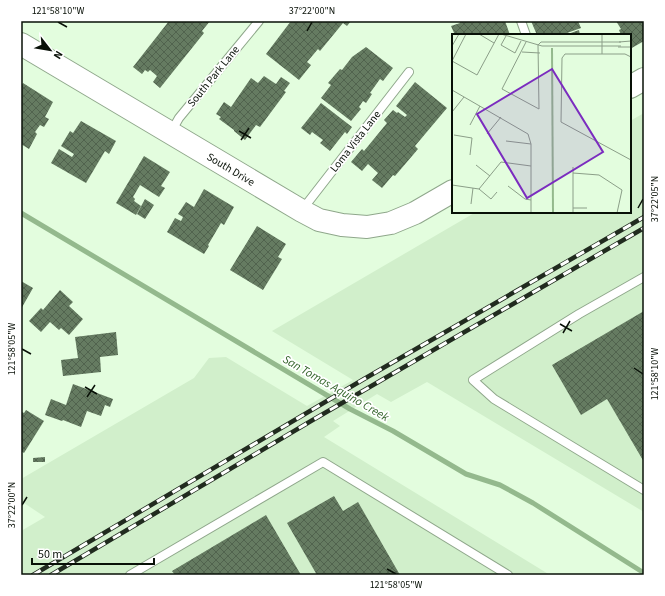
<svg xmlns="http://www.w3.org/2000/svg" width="665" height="596" font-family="'Source Sans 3',sans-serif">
  <defs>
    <pattern id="building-cross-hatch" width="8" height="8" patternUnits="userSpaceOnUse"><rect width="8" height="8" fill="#657b61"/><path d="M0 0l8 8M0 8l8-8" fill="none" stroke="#51634e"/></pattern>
  </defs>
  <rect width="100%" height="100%" fill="#e3fdde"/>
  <!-- built -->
  <path fill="#d1efcb" d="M644,113v399l-217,-130 -36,20 -14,-8 -44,27 7,5 -16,11 226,138h-529v-44l24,-14 -24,-16v-22l173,-101 15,-20 17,-1 81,49 46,-26 -81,-49 204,-119h154v-91z"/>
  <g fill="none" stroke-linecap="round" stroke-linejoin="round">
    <!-- stream -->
    <path stroke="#94b98d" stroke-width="5" d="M21,213l329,196 43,22 73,43 34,11 33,18 111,70"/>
  </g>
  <!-- building -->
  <path fill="url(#building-cross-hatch)" d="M169,21h41l-8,10 2,2 -44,55 -7,-6 4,-6 -7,-6 -2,2 -3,-2 -3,4 -9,-7z
    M291,21h60l-4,5 -4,-3 -23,28 -2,-2 -11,13 4,3 -12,15 -33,-26z
    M459,21h46l5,14h-55l-4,-9 9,-3z
    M531,21h47l3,7 -14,5 1,1 11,-4 1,5h-43z
    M616,21h28v20l-14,8v-14h-9l-2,-5 2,-1z
    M366,47l27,21 -10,13 -3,-2 -10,14 2,1 -6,9 -3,-2 -4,6 2,2 -10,12 -30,-23 10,-13 -3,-2 12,-14 2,1 10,-13z
    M264,76l12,8 5,-7 9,6 -6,8 2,1 -26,35 -4,-2 -11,15 -11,-9v-1l-15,-11 2,-2 -5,-3 8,-12 7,5 20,-29 7,5z
    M415,82l32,26 -32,38 3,3 -23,27 -2,-1 -11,13 -10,-8 6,-7 -10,-9 -6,7 -11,-9 11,-13 2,2 23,-28 -3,-3 9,-10 4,3 1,-1 7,5 2,-2 -11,-9z
    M23,83l30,19 -8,15 4,2 -5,8 -4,-2 -5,7 2,2 -8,15 -8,-5v-58z
    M321,103l31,24 -5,7 -2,-2 -15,19 -10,-8 3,-3 -11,-8 -2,3 -9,-7z
    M81,121l35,20 -7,13 -4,-3 -19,32 -35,-20 8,-14 13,8 2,-3 -13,-8 9,-15 3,2z
    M144,156l26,16 -9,14 4,2 -6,9 -19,-12 -7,12 2,2 -1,2 7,5 -5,9 -20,-12z
    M204,189l30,18 -10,18 -3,-2 -13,22 1,1 -5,8 -37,-22 8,-14 6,3 2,-4 -5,-3 8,-12 8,5z
    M145,199l9,6 -9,14 -8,-5z
    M257,226l29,18 -8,13 4,2 -19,31 -33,-20z
    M21,281l12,7 -12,21z
    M60,290l13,12 -4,4 14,13 -14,16 -8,-7 -2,2 -9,-8 -9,10 -12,-11 12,-13 2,2z
    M644,311v151l-37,-63 -26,16 -29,-50z
    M116,332l2,23 -18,2 1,15 -38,4 -2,-16 17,-2 -3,-21z
    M73,384l40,15 -3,8 -5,-2 -4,11 -14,-5 -6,16 -18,-7 -1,1 -17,-6 6,-16 15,6z
    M26,410l18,11 -20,32 -3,-2v-37l1,-2 2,1z
    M45,457v5h-12v-4z
    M334,496l9,15 15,-9 42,73h-83l-30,-52z
    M266,515l35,60h-126l-3,-4z"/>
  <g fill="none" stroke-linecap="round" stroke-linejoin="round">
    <!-- lane casing -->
    <g stroke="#8fa78b" stroke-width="10">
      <path id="lane" d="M521,21l5,14
        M171,132l8,-14 80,-97
        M302,210l107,-138
        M644,277l-65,37 -106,66 21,19 150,91
        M130,575l193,-113 185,113"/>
    </g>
    <!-- secondary casing -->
    <g stroke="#8fa78b" stroke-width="24">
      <path id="secondary" d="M21,44l281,167 17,9 23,5 25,2 24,-4 24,-10 38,-22
        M630,87l14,-8"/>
    </g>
    <!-- lane -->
    <use href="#lane" stroke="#fff" stroke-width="8"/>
    <!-- secondary -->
    <use href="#secondary" stroke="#fff" stroke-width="22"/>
    <!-- rail casing -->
    <g stroke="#212b1f" stroke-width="4.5">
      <path id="rail" d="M33,575l331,-196 280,-162
        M51,575l260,-154 333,-193"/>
    </g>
    <!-- rail -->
    <use href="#rail" stroke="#fff" stroke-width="3" stroke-dasharray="9" stroke-linecap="butt"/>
  </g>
  <!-- ticks -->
  <path fill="none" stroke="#081007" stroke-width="1.5" d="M58,22l9,5M307,31l5,-9M239,131l12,7M241,140l8,-12M638,208l5,-9M560,324l12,7M563,333l7,-12M22,349l9,5M634,368l9,6M85,387l12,7M87,397l8,-12M22,505l5,-8M387,569l9,5"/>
  <g text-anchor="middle" stroke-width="3.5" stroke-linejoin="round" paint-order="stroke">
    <!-- street labels -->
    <g font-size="11" fill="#081007" stroke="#fff">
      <text transform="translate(213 76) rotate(-51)" y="4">South Park Lane</text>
      <text transform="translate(355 141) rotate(-52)" y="4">Loma Vista Lane</text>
      <text transform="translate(231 169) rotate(31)" y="4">South Drive</text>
    </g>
    <!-- water labels -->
    <g font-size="12" font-style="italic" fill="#33642a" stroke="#fff">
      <text transform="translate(336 388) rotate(30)" y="4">San Tomas Aquino Creek</text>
    </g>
  </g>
  <!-- overview -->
  <g transform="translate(452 34)">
    <rect width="179" height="179" fill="#e3fdde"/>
    <path fill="none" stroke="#94b98d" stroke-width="2" d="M100,14l1,165"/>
    <path fill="none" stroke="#8b9e88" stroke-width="1" d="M27,0l15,9M49,0l41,12h79M150,0v20M54,2l-5,9 14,8 6,-12M74,8l-24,47 37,20 -1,-64M167,8l12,-1M86,11l3,-3h80M0,12l7,-12M166,13h13M70,18l18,1M179,23l-6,-3h-60l-3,4 -1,64 70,38M0,27l25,14 22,-41M0,27l14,-27M0,56l76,44 3,10v69M0,78l12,-15M18,91l10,-19M35,100l14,-17M2,101l18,3 -2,17M54,107l25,3M24,131l14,11M121,133v46M121,139l26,2 23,15 -5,23M0,151l27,4 22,-27 30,4M56,152l17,13 6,1M27,155l12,10 6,-7M19,170l2,-16M121,174h14"/>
    <path fill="#7b2cbf" fill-opacity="0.15" stroke="#7b2cbf" stroke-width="2" d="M100,35l51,83 -76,46 -50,-84z"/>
    <rect width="179" height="179" fill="none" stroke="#081007" stroke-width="2"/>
  </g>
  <!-- border -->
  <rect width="665" height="596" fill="none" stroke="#ffffff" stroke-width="44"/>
  <!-- north arrow -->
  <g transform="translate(50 50) rotate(121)" stroke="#ffffff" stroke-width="3" paint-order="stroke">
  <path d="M0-3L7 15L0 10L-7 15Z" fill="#081007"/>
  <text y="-6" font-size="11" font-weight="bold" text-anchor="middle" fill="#081007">N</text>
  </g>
  <!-- scale -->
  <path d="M32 558v6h122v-6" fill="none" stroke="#081007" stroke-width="2"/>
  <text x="38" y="558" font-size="12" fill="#081007" stroke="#ffffff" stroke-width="3" paint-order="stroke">50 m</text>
  <rect x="22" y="22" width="621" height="552" fill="none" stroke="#081007" stroke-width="1.5"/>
  <g font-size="10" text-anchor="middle" fill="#081007">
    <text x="58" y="14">121°58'10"W</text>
    <text x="312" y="14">37°22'00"N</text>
    <text transform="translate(654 199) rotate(-90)" y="4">37°22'05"N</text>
    <text transform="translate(11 349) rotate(-90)" y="4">121°58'05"W</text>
    <text transform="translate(654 374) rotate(-90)" y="4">121°58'10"W</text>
    <text transform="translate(11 505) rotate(-90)" y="4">37°22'00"N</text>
    <text x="396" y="588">121°58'05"W</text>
  </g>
</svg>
